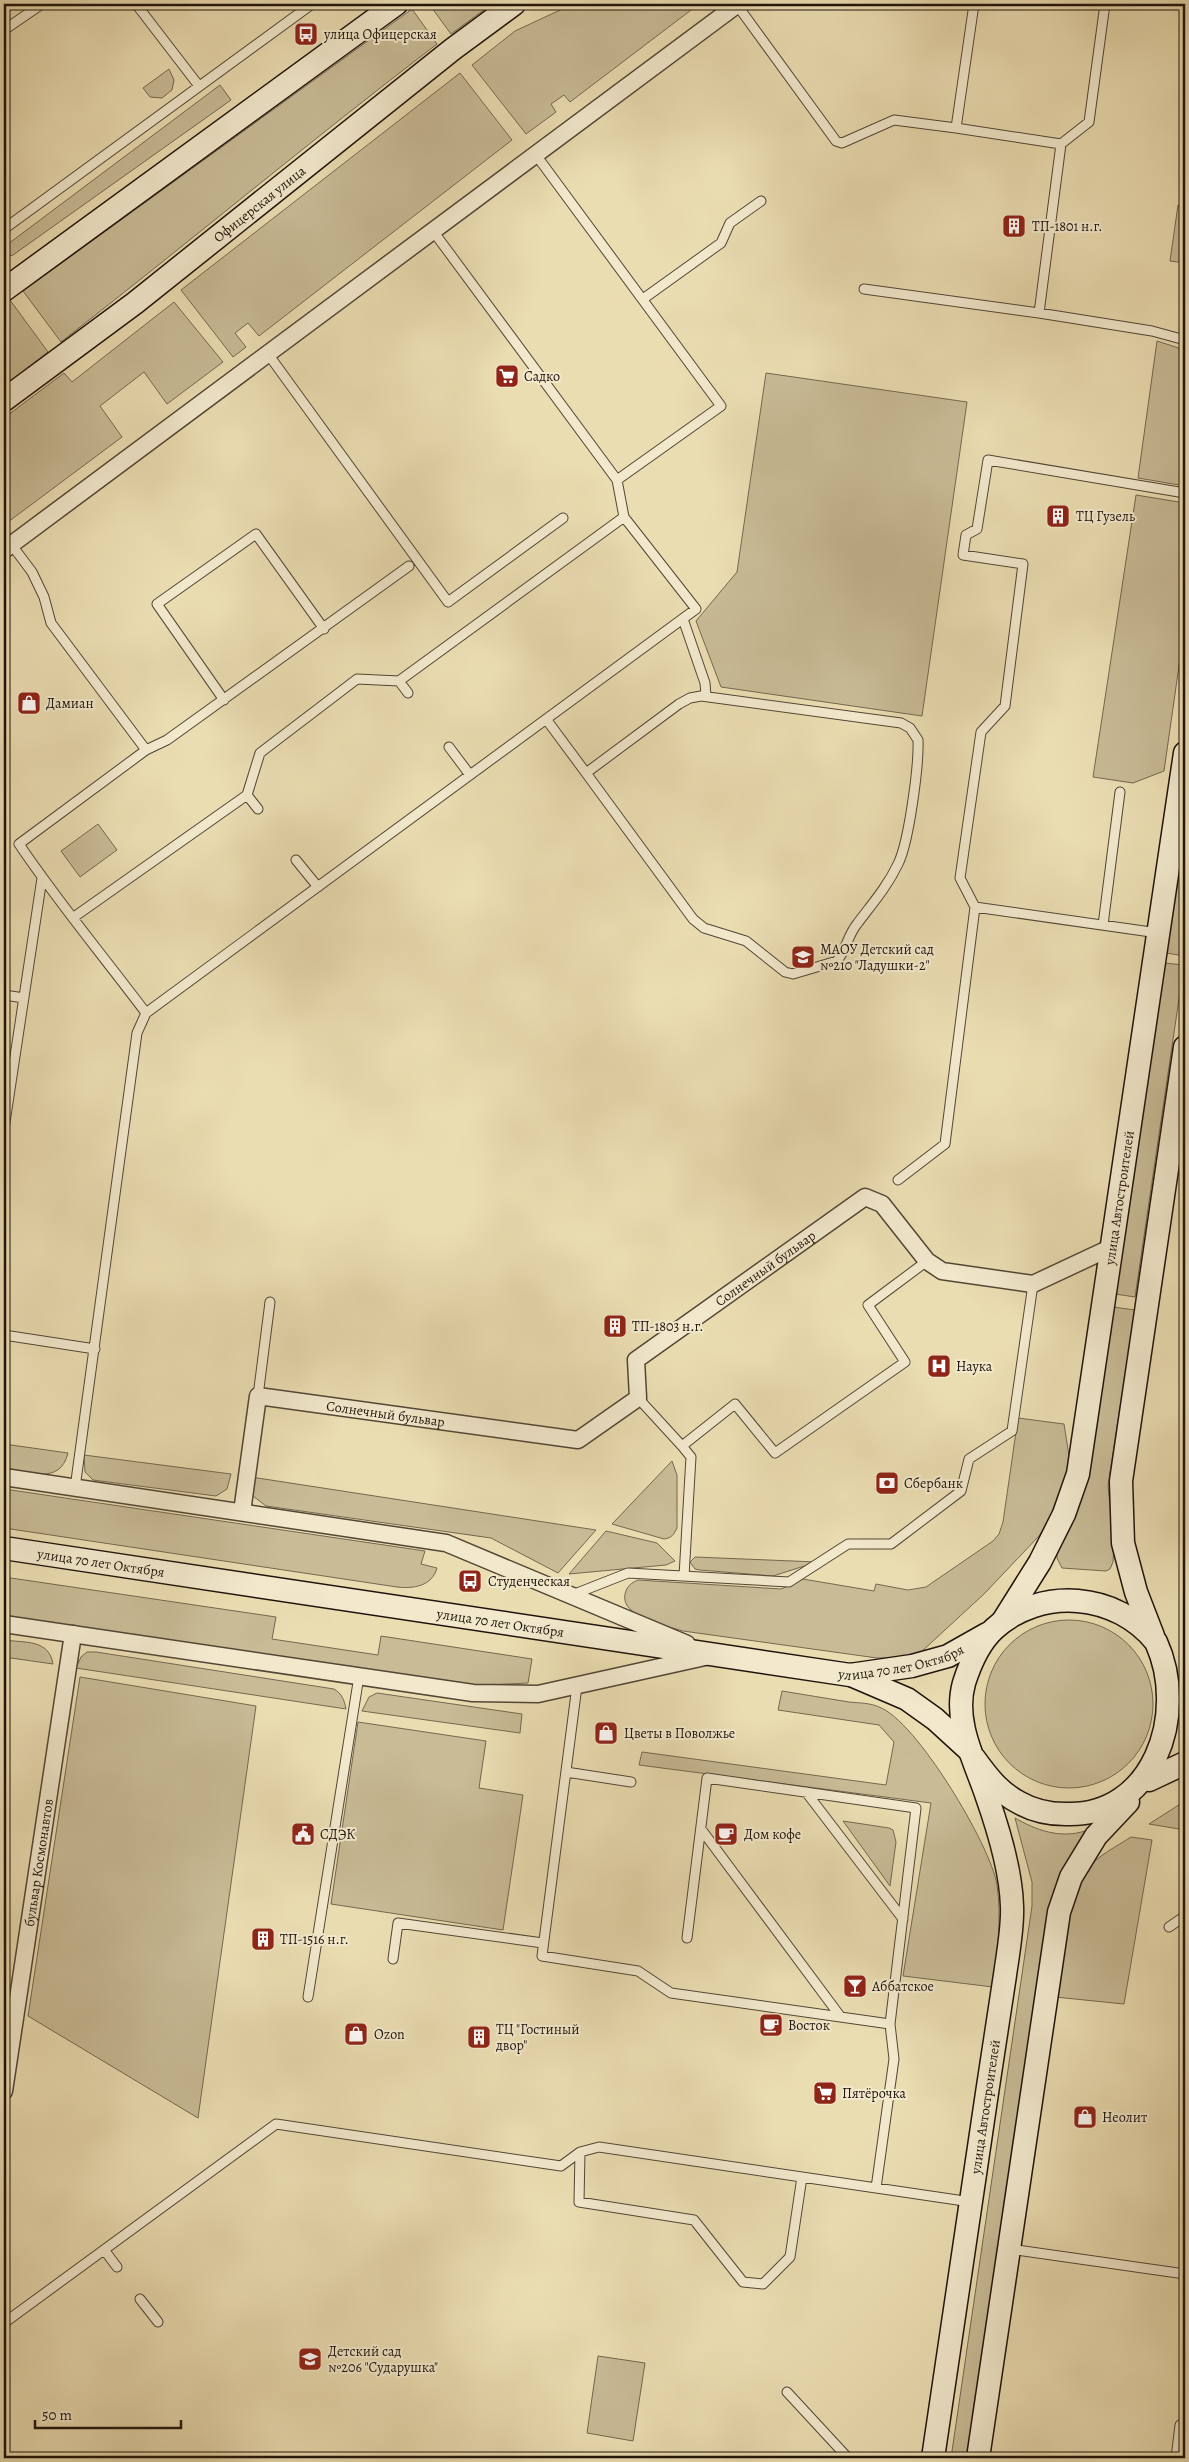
<svg xmlns="http://www.w3.org/2000/svg" width="1189" height="2462" font-family="Alegreya,serif">
  <rect width="100%" height="100%" fill="#ebddb2"/>
  <filter id="stains"><feTurbulence type="fractalNoise" baseFrequency=".004" numOctaves="4"/><feColorMatrix values="0 0 0 0 .2 0 0 0 0 .09 0 0 0 0 .02 0 0 0 .5 -.17"/></filter>
  <radialGradient id="worn" r=".72"><stop offset=".6" stop-color="#630" stop-opacity="0"/><stop offset="1" stop-color="#630" stop-opacity=".3"/></radialGradient>
  <!-- green -->
  <path fill="#c8bb96" stroke="#746850" d="M429,4h63l-41,30z
    M573,4h126l-129,98 -6,-7 -13,9 5,8 -30,22 -54,-69 43,-34z
    M412,9l25,35c-127,97 -250,200 -376,298l-38,-51z
    M169,69l5,11 -2,10 -10,8 -12,-1 -7,-9z
    M460,73l52,67 -253,196 -11,-13 -13,10 11,14 -13,10 -52,-67z
    M220,85l11,15 -218,155 -9,3v-11z
    M1178,205l7,1v57l-15,-2z
    M10,300l38,52 -44,34v-81z
    M174,302l49,60 -56,42 -23,-32 -44,34 22,31 -118,88v-107l60,-45 8,9z
    M1157,341l28,9v136l-47,-8z
    M766,373l201,29 -45,314 -201,-29 -25,-66 41,-49z
    M1136,495l49,8v121l-21,147 -31,12 -40,-6z
    M98,824l19,26 -37,27 -19,-26z
    M1185,830v126l-19,-3z
    M1164,963l20,2 -49,332 -20,-3z
    M1113,1307l22,3 -27,176 6,60 -1,16 -3,7 -4,2 -44,-3 -5,-10v-7z
    M1018,1418l46,6 6,38 -20,57 -11,17 -55,58 -64,59 -12,5h-31l-194,-27c-16,-5 -63,-14 -58,-37 2,-8 6,-11 13,-14l143,9 22,-10 71,12 2,-7 32,6 18,-3 67,-46 6,-7 4,-12z
    M4,1444l64,9c-8,33 -40,18 -64,15z
    M84,1455l147,19 -4,15 -11,7 -123,-16 -8,-8z
    M672,1461l5,14v53c-3,6 -5,10 -13,11l-52,-15z
    M251,1477l345,53 -38,43 -67,-35 -225,-32 -13,-10z
    M4,1489l421,62 -4,13 16,4c-5,18 -23,21 -40,19l-393,-59z
    M606,1531l51,12 18,18 -9,4 -97,9z
    M695,1557l122,5 -44,14 -73,-6 -5,-1 -5,-7z
    M4,1577l272,40 -4,22 106,16 3,-19 151,23 -4,24 -59,3 -465,-69z
    M985 1704a84 84 0 1 1 168 0a84 84 0 1 1-168 0Z
    M4,1640c21,3 45,-1 49,24l-49,-7z
    M87,1652h9l238,37c8,5 10,10 12,20l-270,-41 5,-11z
    M80,1677l176,29 -58,412 -170,-102z
    M782,1691c22,4 45,7 67,11 10,1 22,1 30,5 37,13 112,139 118,178 5,34 0,68 -4,102l-90,-11 28,-173 -292,-38 3,-13 244,33 8,-43 -15,-17 -101,-15z
    M377,1693l145,21 -2,19 -158,-22 7,-14z
    M358,1722l128,19 -7,47 44,7 -20,135 -172,-26z
    M1185,1801v29l-36,-6z
    M1015,1818c21,12 45,21 70,13l-20,35 -93,592h-21l81,-552v-24z
    M843,1821l46,7 4,2 3,12 -6,44z
    M1131,1837l21,3 -28,164 -69,-7c5,-31 15,-103 33,-128 10,-14 28,-22 43,-32z
    M598,2356l47,7 -12,78 -46,-8z"/>
  <g fill="none" stroke-linecap="round" stroke-linejoin="round">
    <!-- lane casing -->
    <g stroke="#524635" stroke-width="11">
      <path id="lane" d="M136,4l63,82
        M737,5l99,136 6,2 52,-23 62,8 18,-124
        M4,30l38,-26
        M956,128l105,16 28,-22 16,-118
        M536,155l185,251 -104,74
        M4,229l308,-225
        M864,289l175,24 113,18 33,9
        M643,299l78,-56 9,-20 31,-22
        M1039,313l22,-169
        M268,354l180,248 115,-84
        M11,544l21,28 12,25 7,26 95,127 -127,94c39,58 85,113 127,169
        M683,619l22,64 1,13
        M399,681l9,12
        M224,700l-67,-96 99,-70 68,95
        M546,719l40,54 107,146 11,9 42,13 39,31 8,2 44,-13c9,-11 11,-26 20,-37 15,-20 30,-37 41,-60 11,-22 21,-99 20,-124l-8,-12 -9,-5 -200,-27 -11,2 -11,6 -93,69
        M449,747l21,28
        M146,750l21,-10 242,-174
        M247,795l11,14
        M296,860l22,27
        M975,907l183,26
        M74,917l173,-122 13,-42 97,-74 42,2 225,-164
        M1103,925l17,-133
        M4,995l20,3
        M4,1129l38,-251
        M898,1180l47,-36 30,-237 -15,-29 21,-146 24,-26 18,-142 -60,-9 3,-20 11,-6 11,-69 197,33
        M4,1335l91,14
        M258,1396l12,-94
        M638,1398l44,48
        M75,1488l62,-455 9,-20 550,-404 -72,-92 -7,-37 -184,-249
        M684,1576l7,-119 -9,-11 53,-42 40,49 130,-91 -37,-57 59,-44
        M572,1595l56,-22 161,9 59,-38h43l70,-53 8,-32 43,-28 21,-147
        M577,1686l-35,270 96,15 33,22 219,31 4,35 -18,129
        M566,1772l65,10
        M806,1792l97,127
        M701,1829l139,187
        M1169,1927l16,-11
        M687,1938l20,-160 209,30 -26,216
        M393,1959l5,-36 145,20
        M308,1997l51,-321
        M4,2007l11,4
        M580,2152l-1,50 115,18 49,62 20,2 27,-27 12,-80
        M1010,2249l175,25
        M105,2251l12,16
        M140,2299l18,23
        M4,2323l272,-199 285,42 19,-14 19,-5 372,55
        M787,2392l61,66
        M1176,2458l4,-33 5,1"/>
    </g>
    <!-- street casing -->
    <g stroke="#524635" stroke-width="19">
      <g id="street">
        <path d="M4,550l734,-546"/>
        <path d="M4,1477l442,66 241,101"/>
        <path id="s1" d="M242,1512l16,-116 320,44 60,-42 -2,-38 229,-163 17,7 45,57 15,10 91,13 79,-37"/>
        <path d="M4,1624l469,69 65,1 167,-37"/>
        <path id="s2" d="M4,2091l69,-457"/>
      </g>
    </g>
    <!-- secondary casing -->
    <g stroke="#1f140b" stroke-width="25">
      <g id="secondary">
        <path d="M4,290l392,-286"/>
        <path id="s3" d="M4,400l131,-97 318,-254 61,-45"/>
        <path id="s4" d="M4,1548l846,127 62,-9 36,-10 39,-22"/>
        <path id="s5" d="M1003,1621l37,-59 24,-48 14,-40 107,-721"/>
        <path d="M1153,1636l-17,-44 -13,-49 -2,-62 64,-434"/>
        <path d="M851,1675l56,24 28,20 35,32"/>
        <path d="M1149,1780l36,-17"/>
        <path id="s6" d="M933,2458c18,-122 36,-244 54,-365 6,-40 12,-79 18,-118 3,-22 8,-47 7,-69 -1,-36 -13,-75 -25,-109 -12,-36 -34,-75 -23,-114 6,-19 15,-40 30,-54 47,-43 123,-36 162,13 33,72 -3,176 -91,172 -16,0 -33,-4 -47,-12 -19,-10 -31,-26 -44,-44"/>
        <path d="M978,2458l81,-546 12,-35 25,-41 32,-34"/>
      </g>
    </g>
    <!-- lane -->
    <use href="#lane" stroke="#f2e9cd" stroke-width="9"/>
    <!-- street -->
    <use href="#street" stroke="#f2e9cd" stroke-width="16"/>
    <!-- secondary -->
    <use href="#secondary" stroke="#f2e9cd" stroke-width="22"/>
  </g>
  <!-- icons -->
  <defs>
    <g id="bus-square" transform="scale(1.25)"><rect x="-9" y="-9" width="18" height="18" rx="4" fill="#8f2418" stroke="#f2e9cd"/><path d="M-5-6H5V4H4V6H2V4H-2V6H-4V4H-5ZM-3.5-4V0h7V-4ZM-3.5 1.2v1.5H-2V1.2ZM2 1.2v1.5H3.5V1.2Z" fill="#fff"/></g>
    <g id="building-square" transform="scale(1.25)"><rect x="-9" y="-9" width="18" height="18" rx="4" fill="#8f2418" stroke="#f2e9cd"/><path d="M-4-6H4V6H1V3H-1V6H-4ZM-2.5-4.3h1.7v1.8h-1.7ZM.8-4.3h1.7v1.8H.8ZM-2.5-1h1.7V.8h-1.7ZM.8-1h1.7V.8H.8Z" fill="#fff"/></g>
    <g id="supermarket-square" transform="scale(1.25)"><rect x="-9" y="-9" width="18" height="18" rx="4" fill="#8f2418" stroke="#f2e9cd"/><path d="M-6-5.5h2.5l.6 2H6L4.5 2H-2.5L-4.4-4H-6ZM-1.5 3.2a1.3 1.3 0 1 0 .1 0ZM3 3.2a1.3 1.3 0 1 0 .1 0Z" fill="#fff"/></g>
    <g id="shop-square" transform="scale(1.25)"><rect x="-9" y="-9" width="18" height="18" rx="4" fill="#8f2418" stroke="#f2e9cd"/><path d="M-5-2.5h2.3a2.7 3.5 0 0 1 5.4 0H5L5.5 6h-11ZM-1.5-2.5h3a1.5 2.3 0 0 0-3 0Z" fill="#fff"/></g>
    <g id="school-square" transform="scale(1.25)"><rect x="-9" y="-9" width="18" height="18" rx="4" fill="#8f2418" stroke="#f2e9cd"/><path d="M0-5L7-2L0 1L-7-2ZM-4 1L0 2.5L4 1V4Q0 6-4 4Z" fill="#fff"/></g>
    <g id="hospital-square" transform="scale(1.25)"><rect x="-9" y="-9" width="18" height="18" rx="4" fill="#8f2418" stroke="#f2e9cd"/><path d="M-5-5h3v3.5h4V-5h3V5h-3V1.5h-4V5h-3Z" fill="#fff"/></g>
    <g id="bank-square" transform="scale(1.25)"><rect x="-9" y="-9" width="18" height="18" rx="4" fill="#8f2418" stroke="#f2e9cd"/><path d="M-6-4H6V4H-6ZM0-2.3a2.3 2.3 0 1 0 0 4.6a2.3 2.3 0 1 0 0-4.6Z" fill="#fff"/></g>
    <g id="civic-square" transform="scale(1.25)"><rect x="-9" y="-9" width="18" height="18" rx="4" fill="#8f2418" stroke="#f2e9cd"/><path d="M-.6-6.5H3V-4.5H.6V-3L4-1V1h2V6H-6V1h2V-1L-.6-3ZM-1.2 2.5V6h2.4V2.5Z" fill="#fff"/></g>
    <g id="cafe-square" transform="scale(1.25)"><rect x="-9" y="-9" width="18" height="18" rx="4" fill="#8f2418" stroke="#f2e9cd"/><path d="M-5.5-4.5H6V0H3Q3 3.5 0 3.5H-2.5Q-5.5 3.5-5.5 0ZM3-3.2v2h1.7v-2ZM-6 4.5H4V6H-6Z" fill="#fff"/></g>
    <g id="bar-square" transform="scale(1.25)"><rect x="-9" y="-9" width="18" height="18" rx="4" fill="#8f2418" stroke="#f2e9cd"/><path d="M-6-5H6L.8 .8V4.5H3.5V6h-7V4.5H-.8V.8Z" fill="#fff"/></g>
  </defs>
  <g fill-rule="evenodd">
    <use href="#bus-square" x="306" y="34"/>
    <use href="#building-square" x="1014" y="226"/>
    <use href="#supermarket-square" x="507" y="376"/>
    <use href="#building-square" x="1058" y="516"/>
    <use href="#shop-square" x="29" y="703"/>
    <use href="#school-square" x="803" y="957"/>
    <use href="#building-square" x="615" y="1326"/>
    <use href="#hospital-square" x="939" y="1366"/>
    <use href="#bank-square" x="887" y="1483"/>
    <use href="#bus-square" x="470" y="1581"/>
    <use href="#shop-square" x="606" y="1733"/>
    <use href="#civic-square" x="303" y="1834"/>
    <use href="#cafe-square" x="726" y="1834"/>
    <use href="#building-square" x="263" y="1939"/>
    <use href="#bar-square" x="855" y="1986"/>
    <use href="#cafe-square" x="771" y="2025"/>
    <use href="#shop-square" x="356" y="2034"/>
    <use href="#building-square" x="479" y="2037"/>
    <use href="#supermarket-square" x="825" y="2093"/>
    <use href="#shop-square" x="1085" y="2117"/>
    <use href="#school-square" x="310" y="2359"/>
  </g>
  <g text-anchor="middle" stroke-width="4" stroke-linejoin="round" paint-order="stroke">
    <!-- poi labels -->
    <g font-size="14" fill="#1f140b" stroke="#f2e9cd" text-anchor="start">
      <text x="324" y="39">улица Офицерская</text>
      <text x="1032" y="231">ТП-1801 н.г.</text>
      <text x="524" y="381">Садко</text>
      <text x="1076" y="521">ТЦ Гузель</text>
      <text x="46" y="708">Дамиан</text>
      <text x="820" y="954">МАОУ Детский сад<tspan x="820" dy="16">№210 "Ладушки-2"</tspan></text>
      <text x="632" y="1331">ТП-1803 н.г.</text>
      <text x="956" y="1371">Наука</text>
      <text x="904" y="1488">Сбербанк</text>
      <text x="488" y="1586">Студенческая</text>
      <text x="624" y="1738">Цветы в Поволжье</text>
      <text x="320" y="1839">СДЭК</text>
      <text x="744" y="1839">Дом кофе</text>
      <text x="280" y="1944">ТП-1516 н.г.</text>
      <text x="872" y="1991">Аббатское</text>
      <text x="788" y="2030">Восток</text>
      <text x="496" y="2034">ТЦ "Гостиный<tspan x="496" dy="16">двор"</tspan></text>
      <text x="374" y="2039">Ozon</text>
      <text x="842" y="2098">Пятёрочка</text>
      <text x="1102" y="2122">Неолит</text>
      <text x="328" y="2356">Детский сад<tspan x="328" dy="16">№206 "Сударушка"</tspan></text>
    </g>
    <!-- street labels -->
    <g font-size="14" fill="#1f140b" stroke="#f2e9cd">
      <text dy="5" stroke="none"><textPath href="#s3" startOffset="322">Офицерская улица</textPath></text>
      <text dy="5" stroke="none"><textPath href="#s5" startOffset="445">улица Автостроителей</textPath></text>
      <text dy="5" stroke="none"><textPath href="#s1" startOffset="710">Солнечный бульвар</textPath></text>
      <text dy="5" stroke="none"><textPath href="#s1" startOffset="246">Солнечный бульвар</textPath></text>
      <text dy="5" stroke="none"><textPath href="#s4" startOffset="98">улица 70 лет Октября</textPath></text>
      <text dy="5" stroke="none"><textPath href="#s4" startOffset="502">улица 70 лет Октября</textPath></text>
      <text dy="5" stroke="none"><textPath href="#s4" startOffset="908">улица 70 лет Октября</textPath></text>
      <text dy="5" stroke="none"><textPath href="#s2" startOffset="231">бульвар Космонавтов</textPath></text>
      <text dy="5" stroke="none"><textPath href="#s6" startOffset="355">улица Автостроителей</textPath></text>
    </g>
  </g>
  <!-- margin -->
  <rect width="1189" height="2462" fill="none" stroke="#ebddb2" stroke-width="20"/>
  <rect x="5" y="5" width="1179" height="2452" fill="none" stroke="#1f140b" stroke-width="2.5"/>
  <rect x="10" y="10" width="1169" height="2442" fill="none" stroke="#1f140b"/>
  <!-- scale -->
  <path d="M35 2420v8h146v-8" fill="none" stroke="#1f140b" stroke-width="2.5"/>
  <text x="42" y="2420" font-size="15" fill="#1f140b" stroke="#f2e9cd" stroke-width="4" paint-order="stroke">50 m</text>
  <rect width="100%" height="100%" filter="url(#stains)"/>
  <rect width="100%" height="100%" fill="url(#worn)"/>
</svg>
